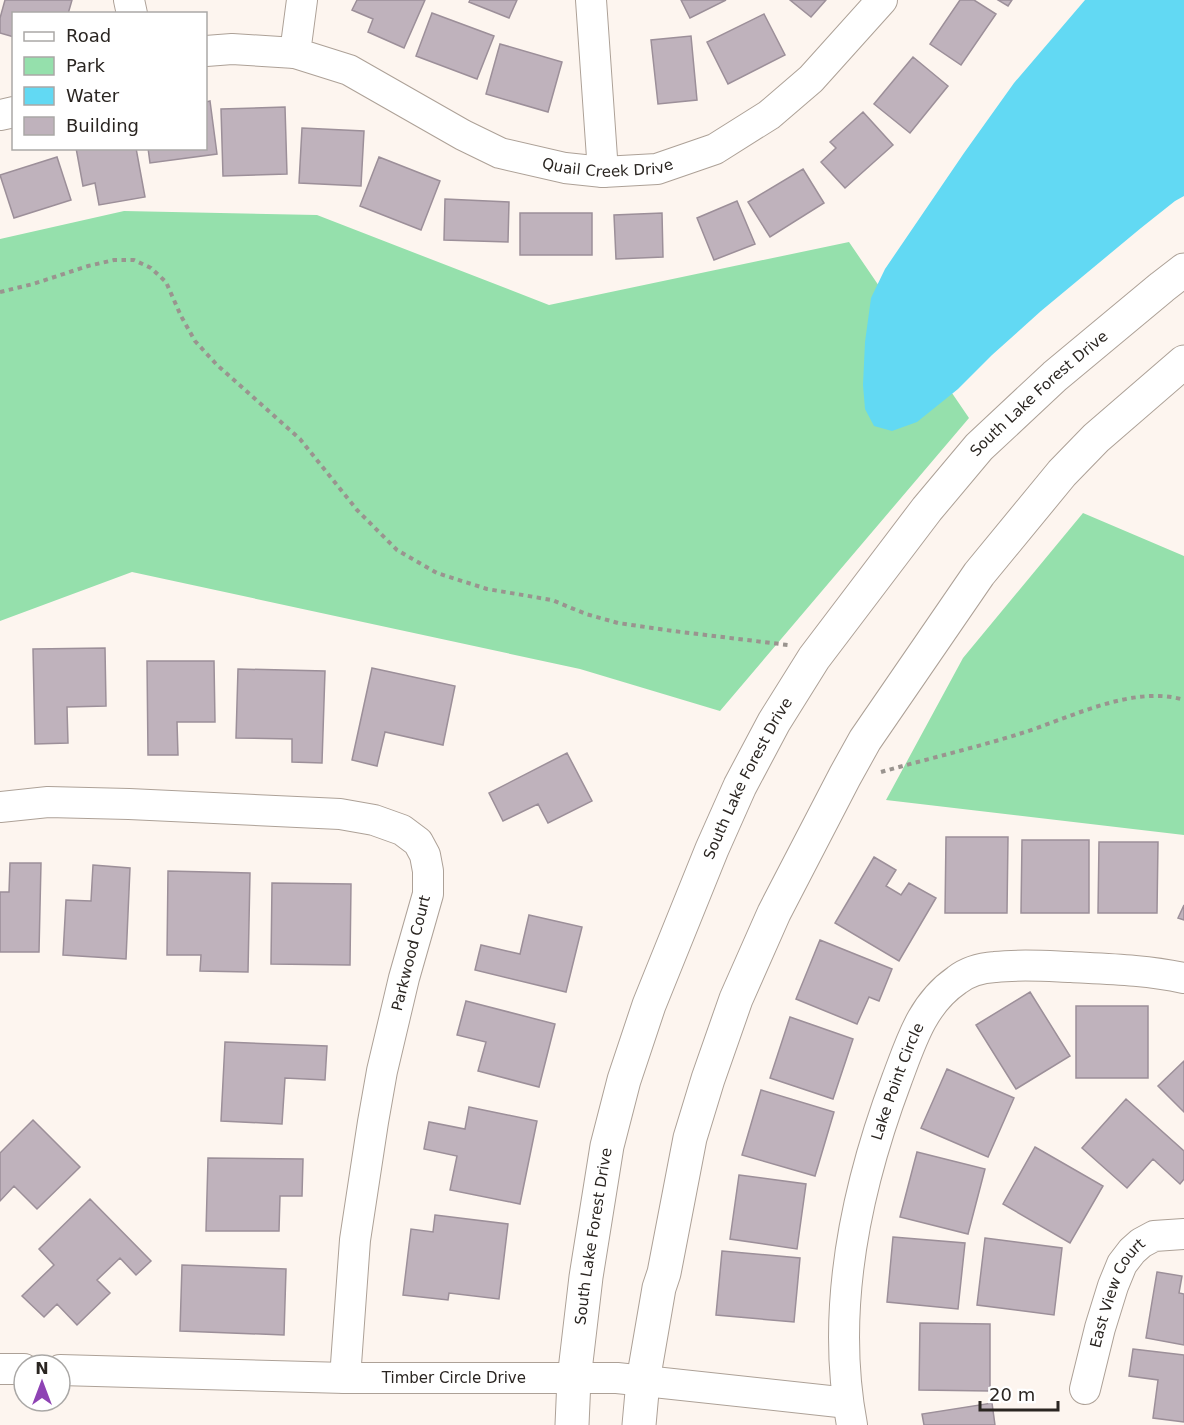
<svg xmlns="http://www.w3.org/2000/svg" width="1184" height="1425" font-family="'DejaVu Sans',sans-serif">
  <rect width="100%" height="100%" fill="#fdf5ef"/>
  <!-- green -->
  <path fill="#95e0ac" d="M124,211l193,4 232,90 300,-63 120,176 -249,293 -140,-42 -448,-97 -132,49v-382z
    M1083,513l101,43v279l-298,-35 77,-142z"/>
  <!-- water -->
  <path fill="#62d9f3" d="M1085,0h99v196l-9,5 -34,27 -100,83 -49,44 -34,34 -41,33 -25,9 -18,-5 -9,-17 -2,-24 2,-43 6,-44 14,-29 79,-116 50,-70z"/>
  <!-- building -->
  <path fill="#bfb2bc" stroke="#9c8f99" stroke-width="1.5" d="M5,0h67l-4,14h-54v23l-14,-4v-15z
    M357,0h68l-21,48 -36,-16 5,-13 -21,-9z
    M470,0h47l-8,18 -40,-16z
    M681,0h45l-36,18z
    M790,0h36l-15,17z
    M960,0h14l22,14 -35,51 -31,-21z
    M998,0h14l-4,6z
    M432,13l62,23 -17,43 -61,-23z
    M764,14l21,41 -57,29 -21,-42z
    M691,36l6,64 -39,4 -7,-64z
    M500,44l62,18 -14,50 -62,-18z
    M913,57l35,29 -38,47 -36,-29z
    M210,101l7,53 -67,9 -2,-15h58v-46z
    M285,107l2,67 -64,2 -2,-67z
    M863,112l30,33 -48,43 -24,-26 15,-14 -6,-6z
    M302,128l62,3 -3,55 -62,-3z
    M76,148h60l9,49 -46,8 -4,-22 -12,3z
    M57,157l14,43 -57,18 -14,-43z
    M379,157l61,24 -19,49 -61,-24z
    M803,169l21,34 -54,34 -22,-35z
    M445,199l64,3 -1,40 -64,-2z
    M737,201l18,43 -41,16 -17,-42z
    M520,213h72v42h-72z
    M662,213l1,44 -47,2 -2,-44z
    M105,648l1,58 -39,1 1,36 -33,1 -2,-95z
    M147,661h67l1,61h-38l1,33h-30z
    M372,668l83,18 -12,59 -58,-13 -8,34 -25,-6z
    M238,669l87,2 -3,92 -30,-1v-23l-56,-1z
    M567,753l25,48 -44,22 -10,-19 -35,17 -14,-28z
    M946,837h62l-1,76h-62z
    M1022,840h67v73h-68z
    M1099,842h59l-1,71h-59z
    M874,857l22,13 -10,16 15,9 8,-12 27,15 -37,63 -64,-38z
    M10,863h31l-2,89h-39v-60h9z
    M93,865l37,3 -4,91 -63,-4 3,-55 25,1z
    M168,871l82,2 -2,99 -48,-1 1,-16h-34z
    M272,883l79,1 -1,81 -79,-1z
    M1184,905v15l-6,-2z
    M529,915l53,12 -16,65 -91,-22 6,-25 39,9z
    M820,940l72,29 -13,32 -10,-4 -12,27 -61,-25z
    M1030,992l40,64 -54,33 -40,-64z
    M466,1001l89,23 -16,63 -61,-16 8,-29 -29,-7z
    M1076,1006h72v72h-72z
    M790,1017l63,22 -20,60 -63,-21z
    M225,1042l102,4 -2,34 -40,-2 -3,46 -61,-3z
    M1184,1061v51l-26,-26z
    M947,1069l67,29 -26,59 -67,-29z
    M761,1090l73,22 -19,64 -73,-21z
    M1126,1099l58,52v28l-4,5 -27,-25 -26,29 -45,-40z
    M469,1107l68,14 -17,83 -70,-14 7,-34 -33,-7 5,-27 36,7z
    M33,1120l47,47 -43,42 -23,-23 -14,15v-48z
    M1035,1147l68,39 -33,57 -67,-39z
    M917,1152l68,17 -17,65 -68,-17z
    M208,1158l95,1 -1,37h-22l-1,35h-73z
    M739,1175l67,9 -9,65 -67,-10z
    M90,1199l61,62 -15,14 -16,-17 -23,22 13,13 -33,32 -20,-21 -13,13 -22,-21 32,-31 -15,-16z
    M435,1215l73,9 -9,75 -50,-6 -1,7 -45,-5 8,-66 22,3z
    M893,1237l72,6 -7,66 -71,-7z
    M985,1238l77,10 -8,67 -77,-10z
    M722,1251l78,7 -6,64 -78,-7z
    M182,1265l104,4 -2,66 -104,-4z
    M1157,1272l25,4 -3,17 5,1v51l-38,-7z
    M920,1323l70,1v67l-71,-1z
    M1133,1349l51,6v67l-31,-4 5,-38 -29,-4z
    M992,1403l3,22h-71l-2,-11z"/>
  <g fill="none" stroke-linecap="round" stroke-linejoin="round">
    <!-- minor casing -->
    <g stroke="#ada197" stroke-width="32">
      <g id="minor">
        <path d="M129,0l3,14"/>
        <path id="s1" d="M302,0l-7,53 54,17 114,65 37,18 65,15 38,4 54,-3 58,-20 54,-34 42,-36 71,-79"/>
        <path d="M591,0l12,172"/>
        <path d="M206,51l26,-2 63,4"/>
        <path d="M0,115l14,-3"/>
        <path d="M0,807l48,-5 81,2 211,10 34,6 28,10 16,12 7,13 3,16v23l-24,84 -22,93 -9,51 -18,118 -10,138"/>
        <path d="M0,1369h24"/>
        <path id="s2" d="M60,1370l285,8h272l231,25"/>
        <path id="s3" d="M1085,1389l15,-61 13,-42 9,-22 10,-13 9,-8 13,-7 30,-2"/>
        <path id="s4" d="M852,1425c-22,-116 4,-237 45,-346 14,-37 25,-75 60,-99 10,-8 24,-12 38,-13 25,-3 51,-1 76,0 38,2 76,3 113,11"/>
      </g>
    </g>
    <!-- major casing -->
    <g stroke="#ada197" stroke-width="35">
      <g id="major">
        <path id="s5" d="M572,1425l2,-46 12,-102 21,-131 17,-66 25,-75 63,-156 28,-63 34,-64 40,-64 113,-149 52,-62 76,-71 107,-89 22,-17"/>
        <path d="M639,1425l4,-44 16,-93 5,-15 26,-135 18,-59 28,-80 38,-86 71,-137 20,-36 114,-166 83,-101 34,-35 88,-76"/>
      </g>
    </g>
    <!-- path -->
    <path stroke="#9a948f" stroke-width="4" stroke-dasharray="4.5 4.5" stroke-linecap="butt" d="M0,292l33,-8 55,-18 26,-6h20l17,8 15,14 15,34 14,25 22,24 83,74 57,71 40,40 40,23 50,16 65,11 34,14 32,9 55,8 115,14
      M881,772c46,-13 93,-24 138,-38 49,-15 114,-50 165,-34"/>
    <!-- minor -->
    <use href="#minor" stroke="#fff" stroke-width="30"/>
    <!-- major -->
    <use href="#major" stroke="#fff" stroke-width="33"/>
  </g>
  <g text-anchor="middle" stroke-width="6" stroke-linejoin="round" paint-order="stroke">
    <!-- street labels -->
    <g font-size="15" fill="#2a2521" stroke="#fff">
      <text dy="5" stroke="none"><textPath href="#s1" startOffset="392">Quail Creek Drive</textPath></text>
      <text dy="5" stroke="none"><textPath href="#s5" startOffset="1162">South Lake Forest Drive</textPath></text>
      <text dy="5" stroke="none"><textPath href="#s5" startOffset="676">South Lake Forest Drive</textPath></text>
      <text transform="translate(411 953) rotate(-76)" y="5">Parkwood Court</text>
      <text dy="5" stroke="none"><textPath href="#s4" startOffset="351">Lake Point Circle</textPath></text>
      <text dy="5" stroke="none"><textPath href="#s5" startOffset="190">South Lake Forest Drive</textPath></text>
      <text dy="5" stroke="none"><textPath href="#s3" startOffset="102">East View Court</textPath></text>
      <text dy="5" stroke="none"><textPath href="#s2" startOffset="394">Timber Circle Drive</textPath></text>
    </g>
  </g>
  <!-- legend -->
  <rect x="12" y="12" width="195" height="138" fill="#ffffff" stroke="#aaa8a6" stroke-width="1.5"/>
  <rect x="24" y="32" width="30" height="9" fill="#ffffff" stroke="#aaa8a6" stroke-width="1.5"/>
  <text x="66" y="42" font-size="18" fill="#2a2521">Road</text>
  <rect x="24" y="57" width="30" height="18" fill="#95e0ac" stroke="#aaa8a6" stroke-width="1.5"/>
  <text x="66" y="72" font-size="18" fill="#2a2521">Park</text>
  <rect x="24" y="87" width="30" height="18" fill="#62d9f3" stroke="#aaa8a6" stroke-width="1.5"/>
  <text x="66" y="102" font-size="18" fill="#2a2521">Water</text>
  <rect x="24" y="117" width="30" height="18" fill="#bfb2bc" stroke="#aaa8a6" stroke-width="1.5"/>
  <text x="66" y="132" font-size="18" fill="#2a2521">Building</text>
  <!-- north arrow -->
  <g transform="translate(42 1383)"><circle r="28" fill="#ffffff" stroke="#aaa8a6" stroke-width="1.5"/>
  <path d="M0-4.5L10 22L0 15L-10 22Z" fill="#8e43b4"/>
  <text y="-9" font-size="16" font-weight="bold" text-anchor="middle" fill="#2a2521">N</text>
  </g>
  <!-- scale -->
  <path d="M980 1401v9h78v-9" fill="none" stroke="#2a2521" stroke-width="3"/>
  <text x="989" y="1401" font-size="18" fill="#2a2521" stroke="#ffffff" stroke-width="4.5" paint-order="stroke">20 m</text>
</svg>
